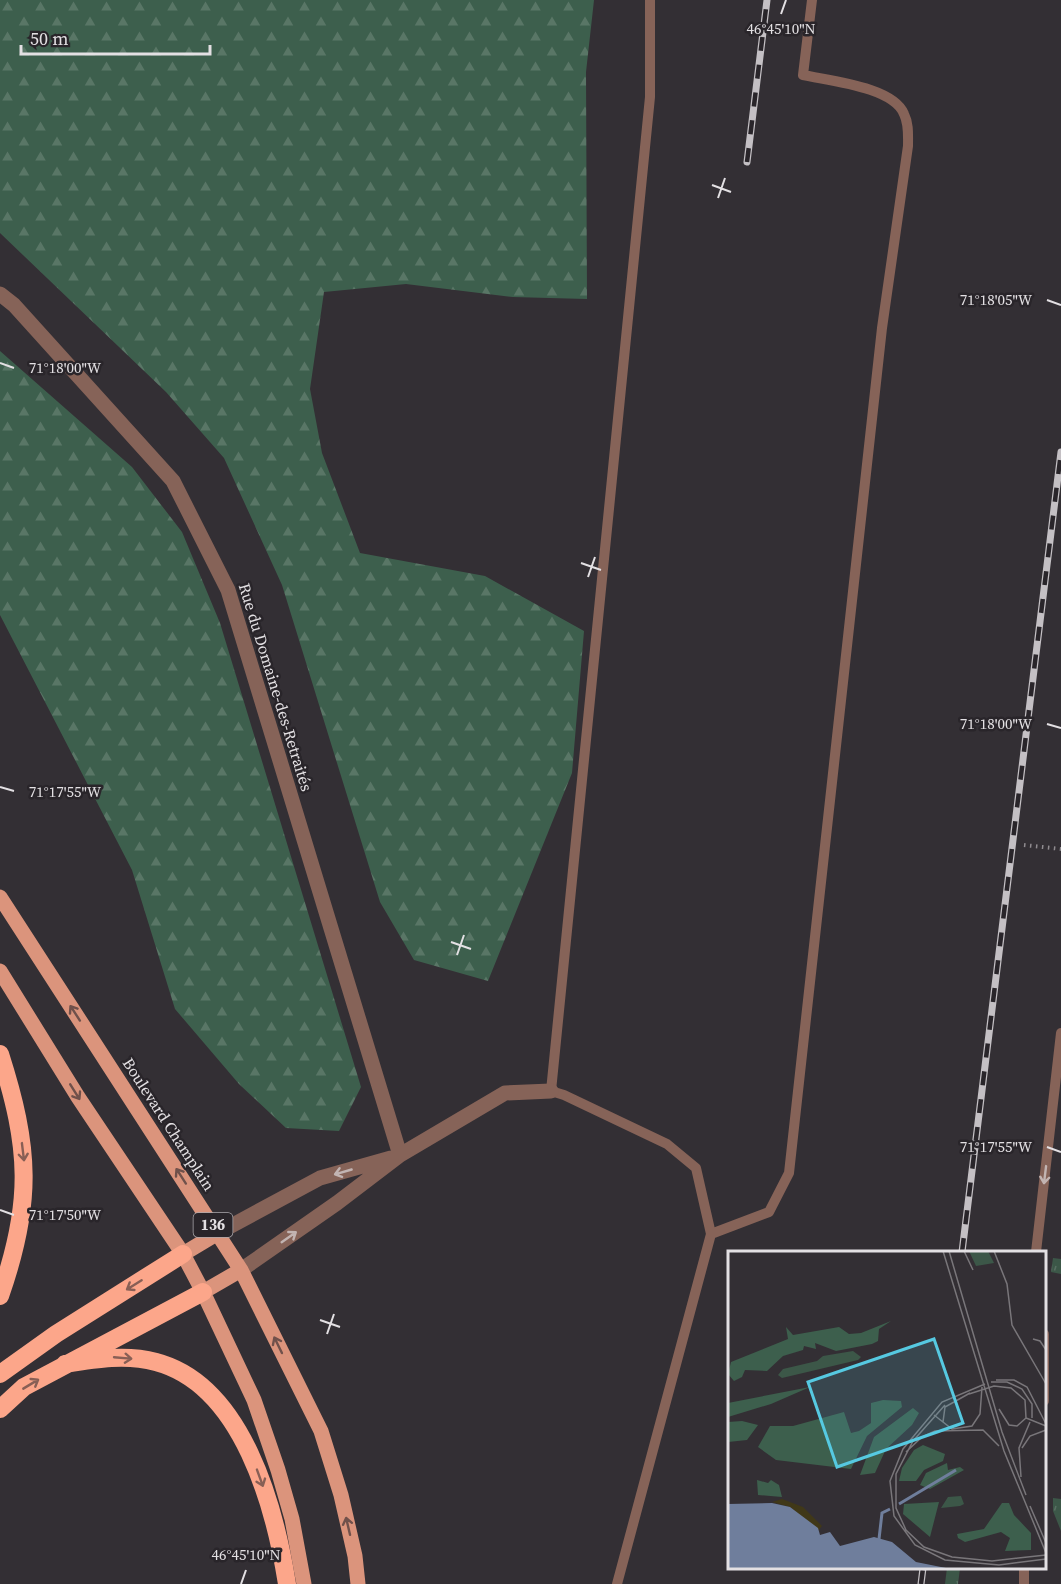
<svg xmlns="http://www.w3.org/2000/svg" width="1061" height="1584" font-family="'Source Serif 4',serif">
  <defs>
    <pattern id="grass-tufts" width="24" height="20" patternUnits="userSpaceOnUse" patternTransform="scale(1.5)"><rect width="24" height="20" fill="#3c5748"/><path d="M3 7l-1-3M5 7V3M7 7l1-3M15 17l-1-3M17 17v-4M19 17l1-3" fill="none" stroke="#586f62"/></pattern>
    <pattern id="forest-firs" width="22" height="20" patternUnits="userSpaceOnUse" patternTransform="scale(1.5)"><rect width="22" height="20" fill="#3d5f4d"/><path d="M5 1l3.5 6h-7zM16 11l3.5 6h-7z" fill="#597666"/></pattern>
  </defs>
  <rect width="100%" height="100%" fill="#332f34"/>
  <!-- grass -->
  <path fill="url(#grass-tufts)" d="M1053,1258l8,1v15l-10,-2z
    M1053,1498l8,1v32l-8,-20z
    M947,1568h13l-2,16h-13z"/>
  <!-- forest -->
  <path fill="url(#forest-firs)" d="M0,0h594l-8,72 1,227 -74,-2 -107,-13 -82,8 -14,97 12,64 38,100 125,23 99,55 -12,142 -84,208 -74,-21 -34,-58 -98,-317 -58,-127 -58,-66 -166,-159z
    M0,351l132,116 50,65 38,91 141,464 -22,44 -53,-3 -47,-44 -64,-75 -43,-139 -132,-255z"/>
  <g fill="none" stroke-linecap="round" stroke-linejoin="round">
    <!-- path -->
    <path stroke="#908c90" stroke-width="4" stroke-dasharray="1.5 4.5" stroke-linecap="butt" d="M1024,845l37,4"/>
    <!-- lane -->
    <path stroke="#866358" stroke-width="10" d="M711,1234l58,-22 20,-39 93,-845 26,-182c0,-11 1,-22 -4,-32 -11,-27 -74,-33 -101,-39l9,-75
      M1036,1252l25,-219
      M1044,1334v67
      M617,1584l94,-350 -15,-66 -29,-24 -103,-49 -13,-4 99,-994v-97
      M1024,1584v-16"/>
    <!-- street -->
    <path stroke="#866358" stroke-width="15" d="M0,294l14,11 159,176 55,109 172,565
      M218,1233l102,-55 71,-20
      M241,1270l96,-67 63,-48 105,-62 46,-2"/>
    <!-- primary -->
    <path stroke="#db947c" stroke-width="15" d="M0,897l241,373 80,161 20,64 14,61 3,28
      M0,971l78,126 105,157 20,38 51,108 24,70 14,49 12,65
      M183,1254l35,-21
      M203,1292l38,-22"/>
    <!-- highway -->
    <path stroke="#fca68a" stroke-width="18" d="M0,1054c30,94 33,148 0,242
      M65,1364c31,-5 61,-10 91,-2 87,23 119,146 131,222
      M0,1374l56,-40 127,-80
      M0,1409l24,-22 179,-95"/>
    <!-- rail casing -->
    <g stroke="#c4c0c4" stroke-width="7">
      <path id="rail" d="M747,162l20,-162
        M962,1252l99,-800
        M921,1584l2,-16"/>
    </g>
    <!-- rail -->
    <use href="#rail" stroke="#29252a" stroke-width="4.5" stroke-dasharray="14" stroke-linecap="butt"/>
  </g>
  <!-- one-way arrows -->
  <defs><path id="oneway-shaft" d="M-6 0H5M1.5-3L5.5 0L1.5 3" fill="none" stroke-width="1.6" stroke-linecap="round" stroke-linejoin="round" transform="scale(1.5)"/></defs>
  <g stroke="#70514b">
    <use href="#oneway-shaft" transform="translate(75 1013) rotate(-123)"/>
    <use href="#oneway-shaft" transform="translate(75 1092) rotate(58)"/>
    <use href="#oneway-shaft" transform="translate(181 1176) rotate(-123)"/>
    <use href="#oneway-shaft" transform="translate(278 1345) rotate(-116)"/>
    <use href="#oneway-shaft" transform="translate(348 1526) rotate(-103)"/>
  </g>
  <g stroke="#885f55">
    <use href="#oneway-shaft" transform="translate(23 1152) rotate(83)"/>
    <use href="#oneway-shaft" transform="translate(134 1285) rotate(148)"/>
    <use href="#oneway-shaft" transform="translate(123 1358) rotate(5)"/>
    <use href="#oneway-shaft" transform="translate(31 1384) rotate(-31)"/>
    <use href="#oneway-shaft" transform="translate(260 1478) rotate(70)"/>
  </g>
  <g stroke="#c2b4b2">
    <use href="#oneway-shaft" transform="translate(343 1172) rotate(164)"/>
    <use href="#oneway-shaft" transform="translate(1045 1175) rotate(97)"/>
    <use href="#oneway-shaft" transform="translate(289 1237) rotate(-35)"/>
  </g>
  <!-- ticks -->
  <path fill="none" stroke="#e3e0e3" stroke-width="2" d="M781,14l5,-14M712,185l19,7M718,198l7,-20M1047,300l14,5M0,363l14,5M581,563l20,7M588,577l7,-20M1047,724l14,4M0,787l14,4M451,942l20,7M457,955l7,-20M1047,1147l14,5M0,1210l14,5M320,1320l20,7M327,1334l7,-20M241,1584l5,-14"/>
  <g text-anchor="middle" stroke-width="5" stroke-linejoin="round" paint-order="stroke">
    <!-- shield labels -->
    <rect fill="#29252a" stroke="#aba8ac" stroke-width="1.5" x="193.5" y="1213" width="39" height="24" rx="4.5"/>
    <g font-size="15" font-weight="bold" fill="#e3e0e3">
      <text x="213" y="1230">136</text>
    </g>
    <!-- street labels -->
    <g font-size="16" fill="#e3e0e3" stroke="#29252a">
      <text transform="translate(276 687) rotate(73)" y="6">Rue du Domaine-des-Retraités</text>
      <text transform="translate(169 1124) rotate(57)" y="6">Boulevard Champlain</text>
    </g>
  </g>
  <!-- overview -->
  <g transform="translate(728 1251)">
    <rect width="318" height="318" fill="#332f34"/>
    <path d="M241,0h19l6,12 -18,3z" fill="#3c5748"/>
    <path d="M163,70l-12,8 -1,12 -6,3 -36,7 -21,-8 1,6 -12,-3 -1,4 -20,6 -16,15 -22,-1 -3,7 -8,4 -6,-7 3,-12 57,-23 -2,-12 7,8 46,-8 10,7 12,-1zM82,136l-39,17 -43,13v-14zM155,149l18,1 1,6 -35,29 -16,33 -75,-9 -18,-13 12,-21h23l51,-14 7,21 8,-2 12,-8v-20zM185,157l6,5 -7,12 -26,24 -11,24 -15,2 14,-38zM14,170l16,4 -11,15 -19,2v-20zM195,194l22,9 -2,7 -19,9 -8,11h-17l3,-13 12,-18zM219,212l1,7 12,-3 4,3 -34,19 -10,-4 6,-12zM29,229l11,3 3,-3 8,5 3,12 -24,-2zM211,251l-9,35 -27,-23 1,-10zM274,252h7l5,12 17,18v17l-26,1 5,-13 -9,-6 -36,10 -7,-4 -1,-4 27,-5z" fill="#3d5f4d"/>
    <path d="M54,248l21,8 19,19 -4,5 -28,-24 -18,-5z" fill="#403818"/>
    <path d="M125,100l8,6 -3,3 -76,18 -4,-3 5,-6 34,-8 6,-5zM233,245l3,8 -4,2 -19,2 7,-11z" fill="#3c5748"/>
    <path d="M44,252l18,4 28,21 2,7 10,-3 10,14 34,-9 18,5 24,20 35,7h-223v-65z" fill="#6f7e9c"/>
    <path fill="none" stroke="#6f7e9c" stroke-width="3" d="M171,253l57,-34M151,288l3,-26 8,-4"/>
    <path fill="none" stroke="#79767a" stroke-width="1.5" d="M215,0l61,200 42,102M221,0l53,181 24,63M236,0l9,19M266,0l13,33 5,41 34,59M305,88l7,2 6,9M268,129h18l13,7 19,37M263,131h16l15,7 10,15v14M257,133l-43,18 -39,47 -13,32 4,35 21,29 30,15 54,5 47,-6M241,143l25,-8 17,2 14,12 1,18 20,8M217,154l-32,36 -17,33v34l10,22 18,17 28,10 40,4 54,-6M271,158l10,16 8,1 9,-8M206,164l18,14 20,-3 8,-12 2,-27M215,171l2,-15 25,-14M294,197l8,-12 16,-6M178,201l16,-15 13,-6 48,-1 16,16M293,226l-2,-29 11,-26M302,255l16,37"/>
    <path fill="#56c9e1" fill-opacity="0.15" stroke="#56c9e1" stroke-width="3" d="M206,88l29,84 -126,44 -29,-85z"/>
    <rect width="318" height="318" fill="none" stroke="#e3e0e3" stroke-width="3"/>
  </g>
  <g font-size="15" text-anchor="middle" fill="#e3e0e3" stroke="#29252a" stroke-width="5" stroke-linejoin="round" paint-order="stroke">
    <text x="781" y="34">46°45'10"N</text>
    <text x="996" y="305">71°18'05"W</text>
    <text x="65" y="373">71°18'00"W</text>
    <text x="996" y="729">71°18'00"W</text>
    <text x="65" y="797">71°17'55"W</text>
    <text x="996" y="1152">71°17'55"W</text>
    <text x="65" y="1220">71°17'50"W</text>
    <text x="246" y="1560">46°45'10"N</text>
  </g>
  <!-- scale -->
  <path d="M21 45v9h189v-9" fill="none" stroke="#e3e0e3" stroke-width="3"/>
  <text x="30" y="45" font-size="18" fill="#e3e0e3" stroke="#29252a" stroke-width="4.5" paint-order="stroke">50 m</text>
</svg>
